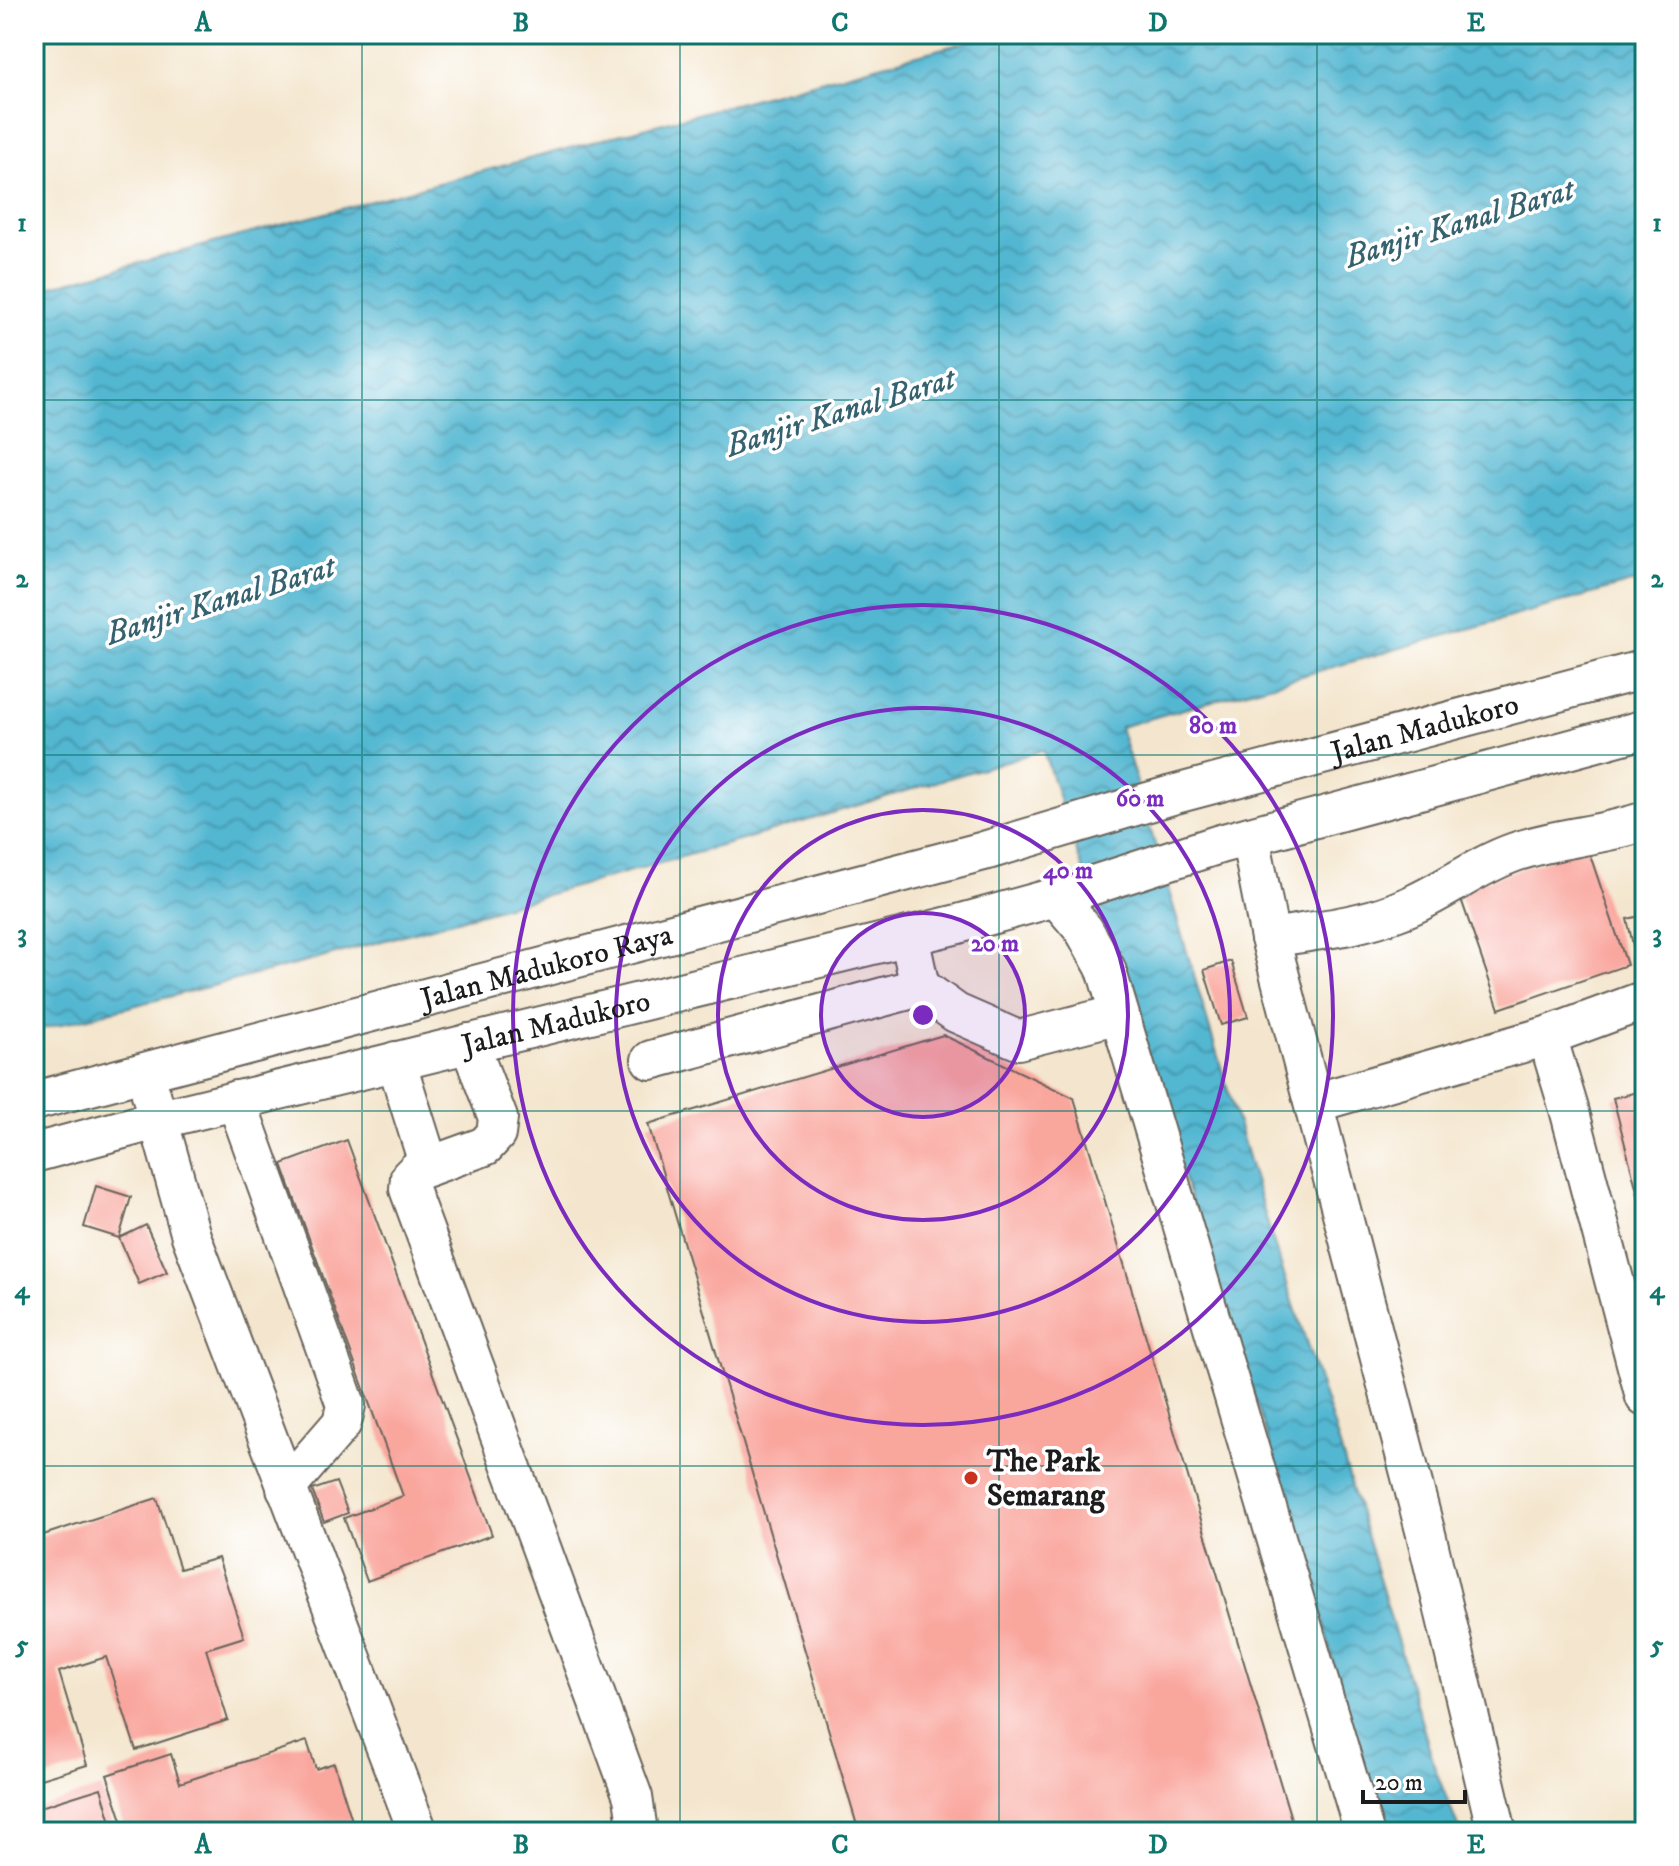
<svg xmlns="http://www.w3.org/2000/svg" width="1679" height="1866" font-family="'IM FELL DW Pica',serif">
  <defs>
    <pattern id="water-waves" width="16" height="10" patternUnits="userSpaceOnUse" patternTransform="scale(2)"><rect width="16" height="10" fill="#53b7d2"/><path d="M0 5q4-4 8 0t8 0" fill="none" stroke="#4494aa"/></pattern>
  </defs>
  <rect width="100%" height="100%" fill="#fff"/>
  <filter id="ink" filterUnits="userSpaceOnUse"><feTurbulence type="fractalNoise" baseFrequency=".0125" numOctaves="2"/><feDisplacementMap in="SourceGraphic" scale="16" xChannelSelector="R" yChannelSelector="G"/><feConvolveMatrix kernelMatrix="1 2 1 2 8 2 1 2 1" color-interpolation-filters="sRGB"/></filter>
  <filter id="wash" filterUnits="userSpaceOnUse"><feTurbulence type="fractalNoise" baseFrequency=".006" numOctaves="4" result="noise"/><feDisplacementMap in="SourceGraphic" scale="32" xChannelSelector="R" yChannelSelector="G"/><feGaussianBlur stdDeviation="1.8" result="paint"/><feColorMatrix in="noise" values="0 0 0 0 0 0 0 0 0 0 0 0 0 0 0 0 0 1.4 0 .05"/><feComposite in="paint" operator="in"/></filter>
  <g filter="url(#wash)">
    <rect width="100%" height="100%" fill="#f4e6ce"/>
    <!-- water -->
    <path fill="url(#water-waves)" stroke="#386a77" stroke-width="2" d="M996,34h649v545l-525,148 152,511 61,185 103,348 24,61h-82l-17,-49 -46,-197 -168,-522 -104,-314 -301,90 -428,120 -280,71v-740z"/>
    <g id="blocks">
      <!-- building -->
      <path fill="#f9a69d" d="M1587,846l40,119 -128,44 -41,-119z
        M1645,915v32l-11,2 -7,-30z
        M1231,961l17,56 -27,8 -17,-55z
        M943,1035l131,63 221,734h-436l-211,-708z
        M1645,1090v128h-1l-31,-120z
        M347,1140l145,395 -125,46 -23,-63 59,-22 -121,-332z
        M96,1186l35,11 -12,41 -35,-11z
        M146,1225l21,47 -28,12 -20,-46z
        M336,1482l12,31 -24,9 -12,-32z
        M157,1498l23,71 38,-11 26,79 -38,12 22,71 -92,30 -30,-93 -47,15 28,93 -53,16v-243z
        M307,1741l9,28 18,-6 21,67 -229,2 -19,-57 64,-21 9,29z
        M101,1788l13,44h-80v-23z"/>
    </g>
  </g>
  <g filter="url(#ink)">
    <use href="#blocks" fill-opacity="0" stroke="#68635a" stroke-width="2"/>
    <g fill="none" stroke-linecap="round" stroke-linejoin="round">
      <!-- minor casing -->
      <g stroke="#68635a" stroke-width="42">
        <g id="minor">
          <path d="M1250,836l20,102 157,600 70,294"/>
          <path d="M1056,897l28,33 22,39 258,863"/>
          <path d="M1270,938c41,-7 86,-11 125,-26 43,-15 77,-45 120,-60 42,-15 88,-16 130,-31"/>
          <path d="M920,987l36,26 62,27 101,-26"/>
          <path d="M1547,1036l98,-36"/>
          <path d="M469,1043l29,75 -2,16 -11,12 -69,25 -6,6 -1,12 224,608 5,35"/>
          <path d="M651,1060l269,-73 -11,-51"/>
          <path d="M396,1061l33,105"/>
          <path d="M151,1094l40,142 227,596"/>
          <path d="M236,1100l110,305 -4,18 -56,65"/>
          <path id="s1" d="M34,1101l950,-250 188,-56 473,-126"/>
          <path d="M1314,1103l233,-67 22,73 76,288"/>
          <path id="s2" d="M34,1153l123,-33 801,-196 98,-27 164,-53 425,-115"/>
        </g>
      </g>
      <!-- minor -->
      <use href="#minor" stroke="#fff" stroke-width="38"/>
    </g>
  </g>
  <!-- grid -->
  <path fill="none" stroke="#0f766e" stroke-width="2" stroke-opacity="0.55" d="M362,34v1798M680,34v1798M999,34v1798M1317,34v1798M34,400h1611M34,755h1611M34,1111h1611M34,1466h1611"/>
  <!-- distance rings -->
  <circle cx="923" cy="1015" r="102" fill="#7b2cbf" fill-opacity=".12"/>
  <g fill="none" stroke="#7b2cbf" stroke-width="4">
    <circle cx="923" cy="1015" r="102"/>
    <circle cx="923" cy="1015" r="205"/>
    <circle cx="923" cy="1015" r="307"/>
    <circle cx="923" cy="1015" r="410"/>
  </g>
  <!-- markers -->
  <circle fill="#c8321e" stroke="#fff" stroke-width="3" cx="971" cy="1478" r="8"/>
  <g text-anchor="middle" stroke-width="7" stroke-linejoin="round" paint-order="stroke">
    <!-- street labels -->
    <g font-size="30" fill="#1c1c1c" stroke="#fff">
      <text dy="10" stroke="none"><textPath href="#s1" startOffset="1440">Jalan Madukoro</textPath></text>
      <text dy="10" stroke="none"><textPath href="#s1" startOffset="530">Jalan Madukoro Raya</textPath></text>
      <text dy="10" stroke="none"><textPath href="#s2" startOffset="538">Jalan Madukoro</textPath></text>
    </g>
    <!-- poi labels -->
    <g font-size="30" font-weight="bold" fill="#1c1c1c" stroke="#fff" text-anchor="start">
      <text x="987" y="1471">The Park<tspan x="987" dy="34">Semarang</tspan></text>
    </g>
    <!-- water labels -->
    <g font-size="32" font-style="italic" fill="#35626e" stroke="#fff">
      <text transform="translate(1459 222) rotate(-17)" y="11">Banjir Kanal Barat</text>
      <text transform="translate(840 411) rotate(-17)" y="11">Banjir Kanal Barat</text>
      <text transform="translate(220 599) rotate(-17)" y="11">Banjir Kanal Barat</text>
    </g>
  </g>
  <circle cx="923" cy="1015" r="12" fill="#7b2cbf" stroke="#fff" stroke-width="4"/>
  <g font-size="24" text-anchor="middle" font-weight="bold" fill="#7b2cbf" stroke="#fff" stroke-width="7" stroke-linejoin="round" paint-order="stroke">
    <text x="1213" y="733">80 m</text>
    <text x="1140" y="806">60 m</text>
    <text x="1068" y="878">40 m</text>
    <text x="995" y="951">20 m</text>
  </g>
  <!-- margin -->
  <rect width="1679" height="1866" fill="none" stroke="#fff" stroke-width="88"/>
  <!-- scale -->
  <path d="M1363 1790v12h102v-12" fill="none" stroke="#1c1c1c" stroke-width="4"/>
  <text x="1375" y="1790" font-size="24" fill="#1c1c1c" stroke="#ffffff" stroke-width="6" paint-order="stroke">20 m</text>
  <rect x="44" y="44" width="1591" height="1778" fill="none" stroke="#0f766e" stroke-width="3"/>
  <g font-size="26" text-anchor="middle" font-weight="bold" fill="#0f766e">
    <text x="203" y="31">A</text>
    <text x="521" y="31">B</text>
    <text x="840" y="31">C</text>
    <text x="1158" y="31">D</text>
    <text x="1476" y="31">E</text>
    <text x="22" y="231">1</text>
    <text x="1657" y="231">1</text>
    <text x="22" y="587">2</text>
    <text x="1657" y="587">2</text>
    <text x="22" y="942">3</text>
    <text x="1657" y="942">3</text>
    <text x="22" y="1298">4</text>
    <text x="1657" y="1298">4</text>
    <text x="22" y="1653">5</text>
    <text x="1657" y="1653">5</text>
    <text x="203" y="1853">A</text>
    <text x="521" y="1853">B</text>
    <text x="840" y="1853">C</text>
    <text x="1158" y="1853">D</text>
    <text x="1476" y="1853">E</text>
  </g>
</svg>
